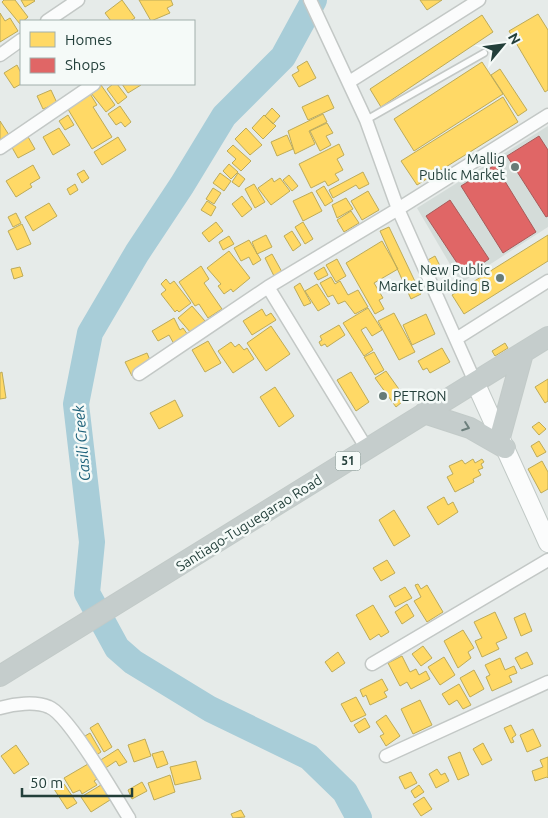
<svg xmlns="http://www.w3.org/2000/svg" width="548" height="818" font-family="Ubuntu,sans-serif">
  <rect width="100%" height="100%" fill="#e6ebe9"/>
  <!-- built -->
  <path fill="#d4dcd9" d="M548,126v101l-87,56 -44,-75z"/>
  <!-- homes -->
  <path fill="#ffd966" stroke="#bdab59" d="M4,0h11l13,17 -8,7 -18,-22z
    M21,0h13l1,1 -10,6z
    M122,0l13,18 -5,3h-19l-6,-8z
    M139,0h32l2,5 -6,3 3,5 -19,8z
    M420,0h22l-15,10z
    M0,13l5,8 5,-3 8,13 -18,11z
    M538,14l10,16v60l-3,2 -36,-61z
    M482,15l11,17 -112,75 -11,-18z
    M307,61l9,17 -17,9 -7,-12 7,-4 -2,-4z
    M482,62l21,32 -89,57 -20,-32z
    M17,65l4,8v11l-7,4 -10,-15z
    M500,69l27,41 -9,6 -27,-41z
    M113,84h4l10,13 -9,7 -11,-15z
    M122,84h18l1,1 -13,8z
    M101,85l14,20 -9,7 -15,-19z
    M51,90l6,13 -14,6 -6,-13z
    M89,92l8,13 -4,2 19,30 -20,12 -26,-43z
    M328,95l6,13 -26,12 -6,-13z
    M503,97l15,25 -101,63 -16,-24z
    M120,106l11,16 -6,5 -4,-5 -5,3 -8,-11z
    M272,108l8,8 -7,8 -8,-8z
    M323,114l4,8 -18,9 6,13 -20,10 -7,-23z
    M68,115l6,10 -9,5 -6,-9z
    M264,115l12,11 -13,13 -11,-11z
    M0,121l9,14 -9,6z
    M327,123l6,10 -7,3 5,9 -11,6 -10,-20z
    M59,128l11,17 -17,10 -10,-18z
    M246,128l16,17 -12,10 -15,-16z
    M27,135l8,14 -17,9 -8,-14z
    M287,135l6,14 -16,7 -6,-14z
    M118,137l8,13 -24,15 -8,-13z
    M339,144l5,11 -7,4 6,11 -8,4 4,6 -11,6 -3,-5 -14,7 -12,-24z
    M233,145l18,16 -10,10 -9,-8 4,-4 -9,-8z
    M229,164l9,8 -7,7 -8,-8z
    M33,165l7,13 -10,6 2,3 -16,10 -10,-16z
    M84,170l5,8 -7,5 -5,-9z
    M363,172l6,12 -10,5 -3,-4 -23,13 -4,-8z
    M220,173l11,8 -7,10 -11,-8z
    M238,173l7,6 -6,8 -7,-5z
    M289,175l9,11 -6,5 -9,-11z
    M272,178l2,4 6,-4 10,13 -19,14 -13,-17z
    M75,184l3,6 -8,5 -3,-6z
    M254,184l11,18 -10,6 -10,-19z
    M324,186l9,15 -8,5 -9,-15z
    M213,188l8,5 -7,11 -8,-5z
    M368,191l11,19 -17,10 -11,-19z
    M312,192l10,19 -19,10 -10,-20z
    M242,196l10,13 -10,8 -10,-13z
    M346,198l7,11 -16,9 -5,-13z
    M207,201l9,6 -5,9 -10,-6z
    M49,203l8,13 -24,15 -8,-14z
    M351,211l8,12 -15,9 -7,-12z
    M16,213l5,10 -8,4 -5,-10z
    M216,222l7,9 -14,11 -7,-9z
    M303,222l10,17 -8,5 -10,-17z
    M22,224l9,20 -14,6 -9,-19z
    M389,227l32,67 -10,5 -31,-68z
    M292,231l9,14 -8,6 -9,-15z
    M266,235l6,12 -15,7 -5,-12z
    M548,235v26l-84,53 -12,-19z
    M229,236l5,8 -11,6 -4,-8z
    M249,240l12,20 -8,5 -4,-8 -8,4 -7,-13z
    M382,241l16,28 -24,14 9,15 -4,2 5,9 -9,5 -29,-51z
    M229,251l21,27 -17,14 -2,-3 -7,5 -6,-8 3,-2 -14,-16z
    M272,254l10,18 -8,4 -9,-18z
    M435,256l5,10 -9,5 -5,-10z
    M337,259l9,17 -10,6 -10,-17z
    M201,266l8,13 -5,4 18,26 -14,9 -9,-14 -4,2 -16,-24z
    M20,267l3,9 -9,3 -3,-10z
    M324,267l4,8 -10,5 -4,-7z
    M331,277l4,7 5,-3 8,14 10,-5 10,17 -13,7 -10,-13 -7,3 -5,-9 -5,2 -8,-14z
    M166,279l4,5 4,-3 17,22 -12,9 -2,-2 -2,2 -14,-18 5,-4 -5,-6z
    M300,283l11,20 -7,3 -10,-19z
    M317,284l13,20 -12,7 -13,-20z
    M192,306l13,15 -14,12 -13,-15z
    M368,308l14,22 -10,6 -6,-9 -5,3 12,20 -9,6 -21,-33z
    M262,309l4,7 5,-3 5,7 -24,15 -9,-14z
    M394,313l21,39 -16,8 -21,-39z
    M426,314l9,20 -23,11 -9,-20z
    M174,318l6,12 3,-2 5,7 -14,9 -5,-9 -11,6 -6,-10z
    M339,325l6,10 -18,12 -2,-3 -4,2 -2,-4 3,-2 -2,-4z
    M271,326l19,28 -24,17 -19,-28z
    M208,341l13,22 -16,9 -13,-22z
    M231,342l4,5 4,-3 5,6 3,-2 7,11 -21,14 -15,-22z
    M505,343l3,5 -13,8 -3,-5z
    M442,348l8,14 -20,11 -3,-5 -4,2 -5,-9z
    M374,352l10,18 -9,5 -11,-18z
    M147,353l6,14 -21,9 -7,-14z
    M386,371l15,21 -4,3 5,7 -6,5 -21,-29z
    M2,372l4,26 -6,1v-26z
    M351,372l18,30 -13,9 -19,-31z
    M548,379v22l-3,2 -10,-16z
    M275,387l19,29 -15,11 -19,-30z
    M175,400l8,16 -24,13 -9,-16z
    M539,422l7,7 -7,6 -7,-8z
    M539,441l7,11 -9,5 -6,-11z
    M473,459l2,4 7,-4 2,3 -3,2 2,4 -5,2 3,5 -8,4 1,3 -19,10 -8,-15 6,-3 -4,-8 13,-6 3,4z
    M542,461l6,11v17l-7,4 -13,-24z
    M444,497l4,8 5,-3 5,10 -20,13 -11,-18z
    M394,510l16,26 -16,10 -15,-26z
    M387,560l8,13 -14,8 -8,-13z
    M418,584l3,5 6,-4 16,27 -16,10 -13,-21 7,-4 -6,-12z
    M405,587l7,11 -17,9 -6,-11z
    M407,604l7,12 -12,8 -7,-12z
    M373,605l16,27 -8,5 -2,-3 -9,6 -14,-25z
    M495,612l12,26 -11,5 3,6 -17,8 -7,-16 7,-3 -8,-16z
    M525,613l7,18 -11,5 -7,-18z
    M463,630l11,18 -6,4 3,6 -13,10 -14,-27z
    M423,646l9,12 -11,8 -9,-12z
    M338,652l7,11 -13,9 -7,-10z
    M527,652l6,12 -12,5 -6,-11z
    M402,656l8,16 6,-3 3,6 7,-4 4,8 -19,10 -4,-7 -7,4 -12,-23z
    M444,657l11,18 -15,10 -12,-18z
    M500,658l5,12 9,-4 3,7 -8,3 3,6 -20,9 -6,-14 4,-2 -5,-10z
    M474,670l10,19 -14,8 -10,-19z
    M382,679l6,11 -4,2 3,5 -17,8 -4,-10 -3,2 -3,-7z
    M459,684l12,21 -8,4 -6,-9 -8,5 -7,-11z
    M356,697l10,18 -15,7 -10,-18z
    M420,700l12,25 -19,9 -12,-25z
    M386,715l14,21 -14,10 -6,-10 4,-2 -8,-12z
    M365,718l5,9 -11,6 -5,-8z
    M98,723l14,24 -8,5 -14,-24z
    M511,725l5,10 -4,3 2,4 -3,1 -7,-15z
    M533,729l8,17 -14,6 -7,-17z
    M90,733l11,19 -9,6 -12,-19z
    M145,739l6,17 -17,6 -6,-17z
    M483,743l9,17 -10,5 -9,-16z
    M16,745l13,19 -15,10 -13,-18z
    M118,749l9,13 -8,4 -3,-5 -12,8 -5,-8z
    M163,751l5,13 -11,4 -5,-14z
    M460,752l9,23 -11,5 -10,-23z
    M548,757v21l-1,-1 -12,4 -3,-10 11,-4 -3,-7z
    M196,761l5,18 -26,6 -5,-18z
    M88,764l9,15 -3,2 3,4 -15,9 -2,-4 -7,3 -9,-15z
    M437,769l4,6 4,-2 4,8 -13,7 -7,-14z
    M411,772l6,11 -12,6 -6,-12z
    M170,775l5,17 -21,8 -6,-17z
    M142,782l5,9 -15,8 -4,-9z
    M64,784l13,19 -10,6 -13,-20z
    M101,785l9,15 -19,12 -10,-15z
    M419,785l5,7 -9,6 -4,-7z
    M424,797l8,12 -11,7 -8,-12z
    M241,810l4,7 -12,1 -2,-4z"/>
  <!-- shops -->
  <path fill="#e06666" stroke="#a75a59" d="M539,136l9,14v66l-2,1 -39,-61z
    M495,165l41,67 -33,21 -42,-67z
    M450,200l39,59 -24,16 -39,-59z"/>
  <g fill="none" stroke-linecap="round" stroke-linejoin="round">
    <!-- river -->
    <path stroke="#a8cdd8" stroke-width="26" d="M314,0l-31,57 -59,59 -42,69 -45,68 -47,80 -14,71 16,138 -5,51 30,55 16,14 77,47 99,48 36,35 14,26"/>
    <!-- service casing -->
    <g stroke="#c3c8c6" stroke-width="9">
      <path id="service" d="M366,120l118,-67"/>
    </g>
    <!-- minor casing -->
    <g stroke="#c3c8c6" stroke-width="15">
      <path id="minor" d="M310,0l56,120 32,89 77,173
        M47,21l31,-21
        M0,55l21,-15
        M349,82l130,-82
        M0,148l94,-64
        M268,287l99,162
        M456,339l92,-58
        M139,374l129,-87 130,-78 150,-94
        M372,664l176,-104
        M0,708c14,-4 35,-7 49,-1 19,7 67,90 80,111
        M386,756l162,-74"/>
    </g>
    <!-- secondary casing -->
    <g stroke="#c1c9c6" stroke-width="20">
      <path id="secondary" d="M475,382l73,161"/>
    </g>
    <!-- trunk casing -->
    <g stroke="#c2cac8" stroke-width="22">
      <path id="trunk" d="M424,413l46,15 35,20
        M500,437l23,-84
        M0,676l548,-339"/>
    </g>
    <!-- service -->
    <use href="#service" stroke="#fbfcfc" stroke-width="6"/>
    <!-- minor -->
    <use href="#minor" stroke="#fbfcfc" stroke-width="12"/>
    <!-- secondary -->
    <use href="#secondary" stroke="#fbfcfc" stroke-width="18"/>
    <!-- trunk -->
    <use href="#trunk" stroke="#c5cdcc" stroke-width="20"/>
  </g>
  <!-- one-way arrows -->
  <defs><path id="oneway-chevron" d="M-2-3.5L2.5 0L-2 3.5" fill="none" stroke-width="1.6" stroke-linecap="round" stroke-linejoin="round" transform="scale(1.25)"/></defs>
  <use stroke="#6c7f7c" href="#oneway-chevron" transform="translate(466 427) rotate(20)"/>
  <!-- markers -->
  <g fill="#677b77" stroke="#f5faf8" stroke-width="2">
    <circle cx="515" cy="167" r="5"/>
    <circle cx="500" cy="278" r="5"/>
    <circle cx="383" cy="396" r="5"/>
  </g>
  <g text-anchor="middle" stroke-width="5" stroke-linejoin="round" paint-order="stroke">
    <!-- shield labels -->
    <rect fill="#f5faf8" stroke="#627773" stroke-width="1" x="335.5" y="451.5" width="25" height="19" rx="4"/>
    <g font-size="12" font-weight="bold" fill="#233f3a">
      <text x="348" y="465">51</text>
    </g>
    <!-- poi labels -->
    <g font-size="14" fill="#233f3a" stroke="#f5faf8" text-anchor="end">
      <text x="505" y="164">Mallig<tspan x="505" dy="16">Public Market</tspan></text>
      <text x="490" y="275">New Public<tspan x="490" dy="16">Market Building B</tspan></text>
      <text x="393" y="401" text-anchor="start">PETRON</text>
    </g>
    <!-- street labels -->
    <g font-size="14" fill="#233f3a" stroke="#f5faf8">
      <text transform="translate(249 523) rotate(-32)" y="5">Santiago-Tuguegarao Road</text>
    </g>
    <!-- water labels -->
    <g font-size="15" font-style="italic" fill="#1e627b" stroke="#f5faf8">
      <text transform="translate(82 443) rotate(-95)" y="5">Casili Creek</text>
    </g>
  </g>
  <!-- legend -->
  <rect x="20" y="20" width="175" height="65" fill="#f5faf8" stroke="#a1afac"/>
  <rect x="30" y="32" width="25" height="15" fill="#ffd966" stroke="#a1afac"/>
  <text x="65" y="45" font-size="15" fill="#233f3a">Homes</text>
  <rect x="30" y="58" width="25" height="15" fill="#e06666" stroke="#a1afac"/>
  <text x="65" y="70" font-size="15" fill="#233f3a">Shops</text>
  <!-- north arrow -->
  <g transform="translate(503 45) rotate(61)" stroke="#f5faf8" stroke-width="4" paint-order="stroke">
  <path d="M0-4L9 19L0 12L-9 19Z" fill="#233f3a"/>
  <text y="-8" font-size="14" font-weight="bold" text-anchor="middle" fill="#233f3a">N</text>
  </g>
  <!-- scale -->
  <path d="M22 788v8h110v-8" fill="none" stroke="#233f3a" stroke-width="2.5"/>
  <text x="30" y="788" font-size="15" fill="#233f3a" stroke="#f5faf8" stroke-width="4" paint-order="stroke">50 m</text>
</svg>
